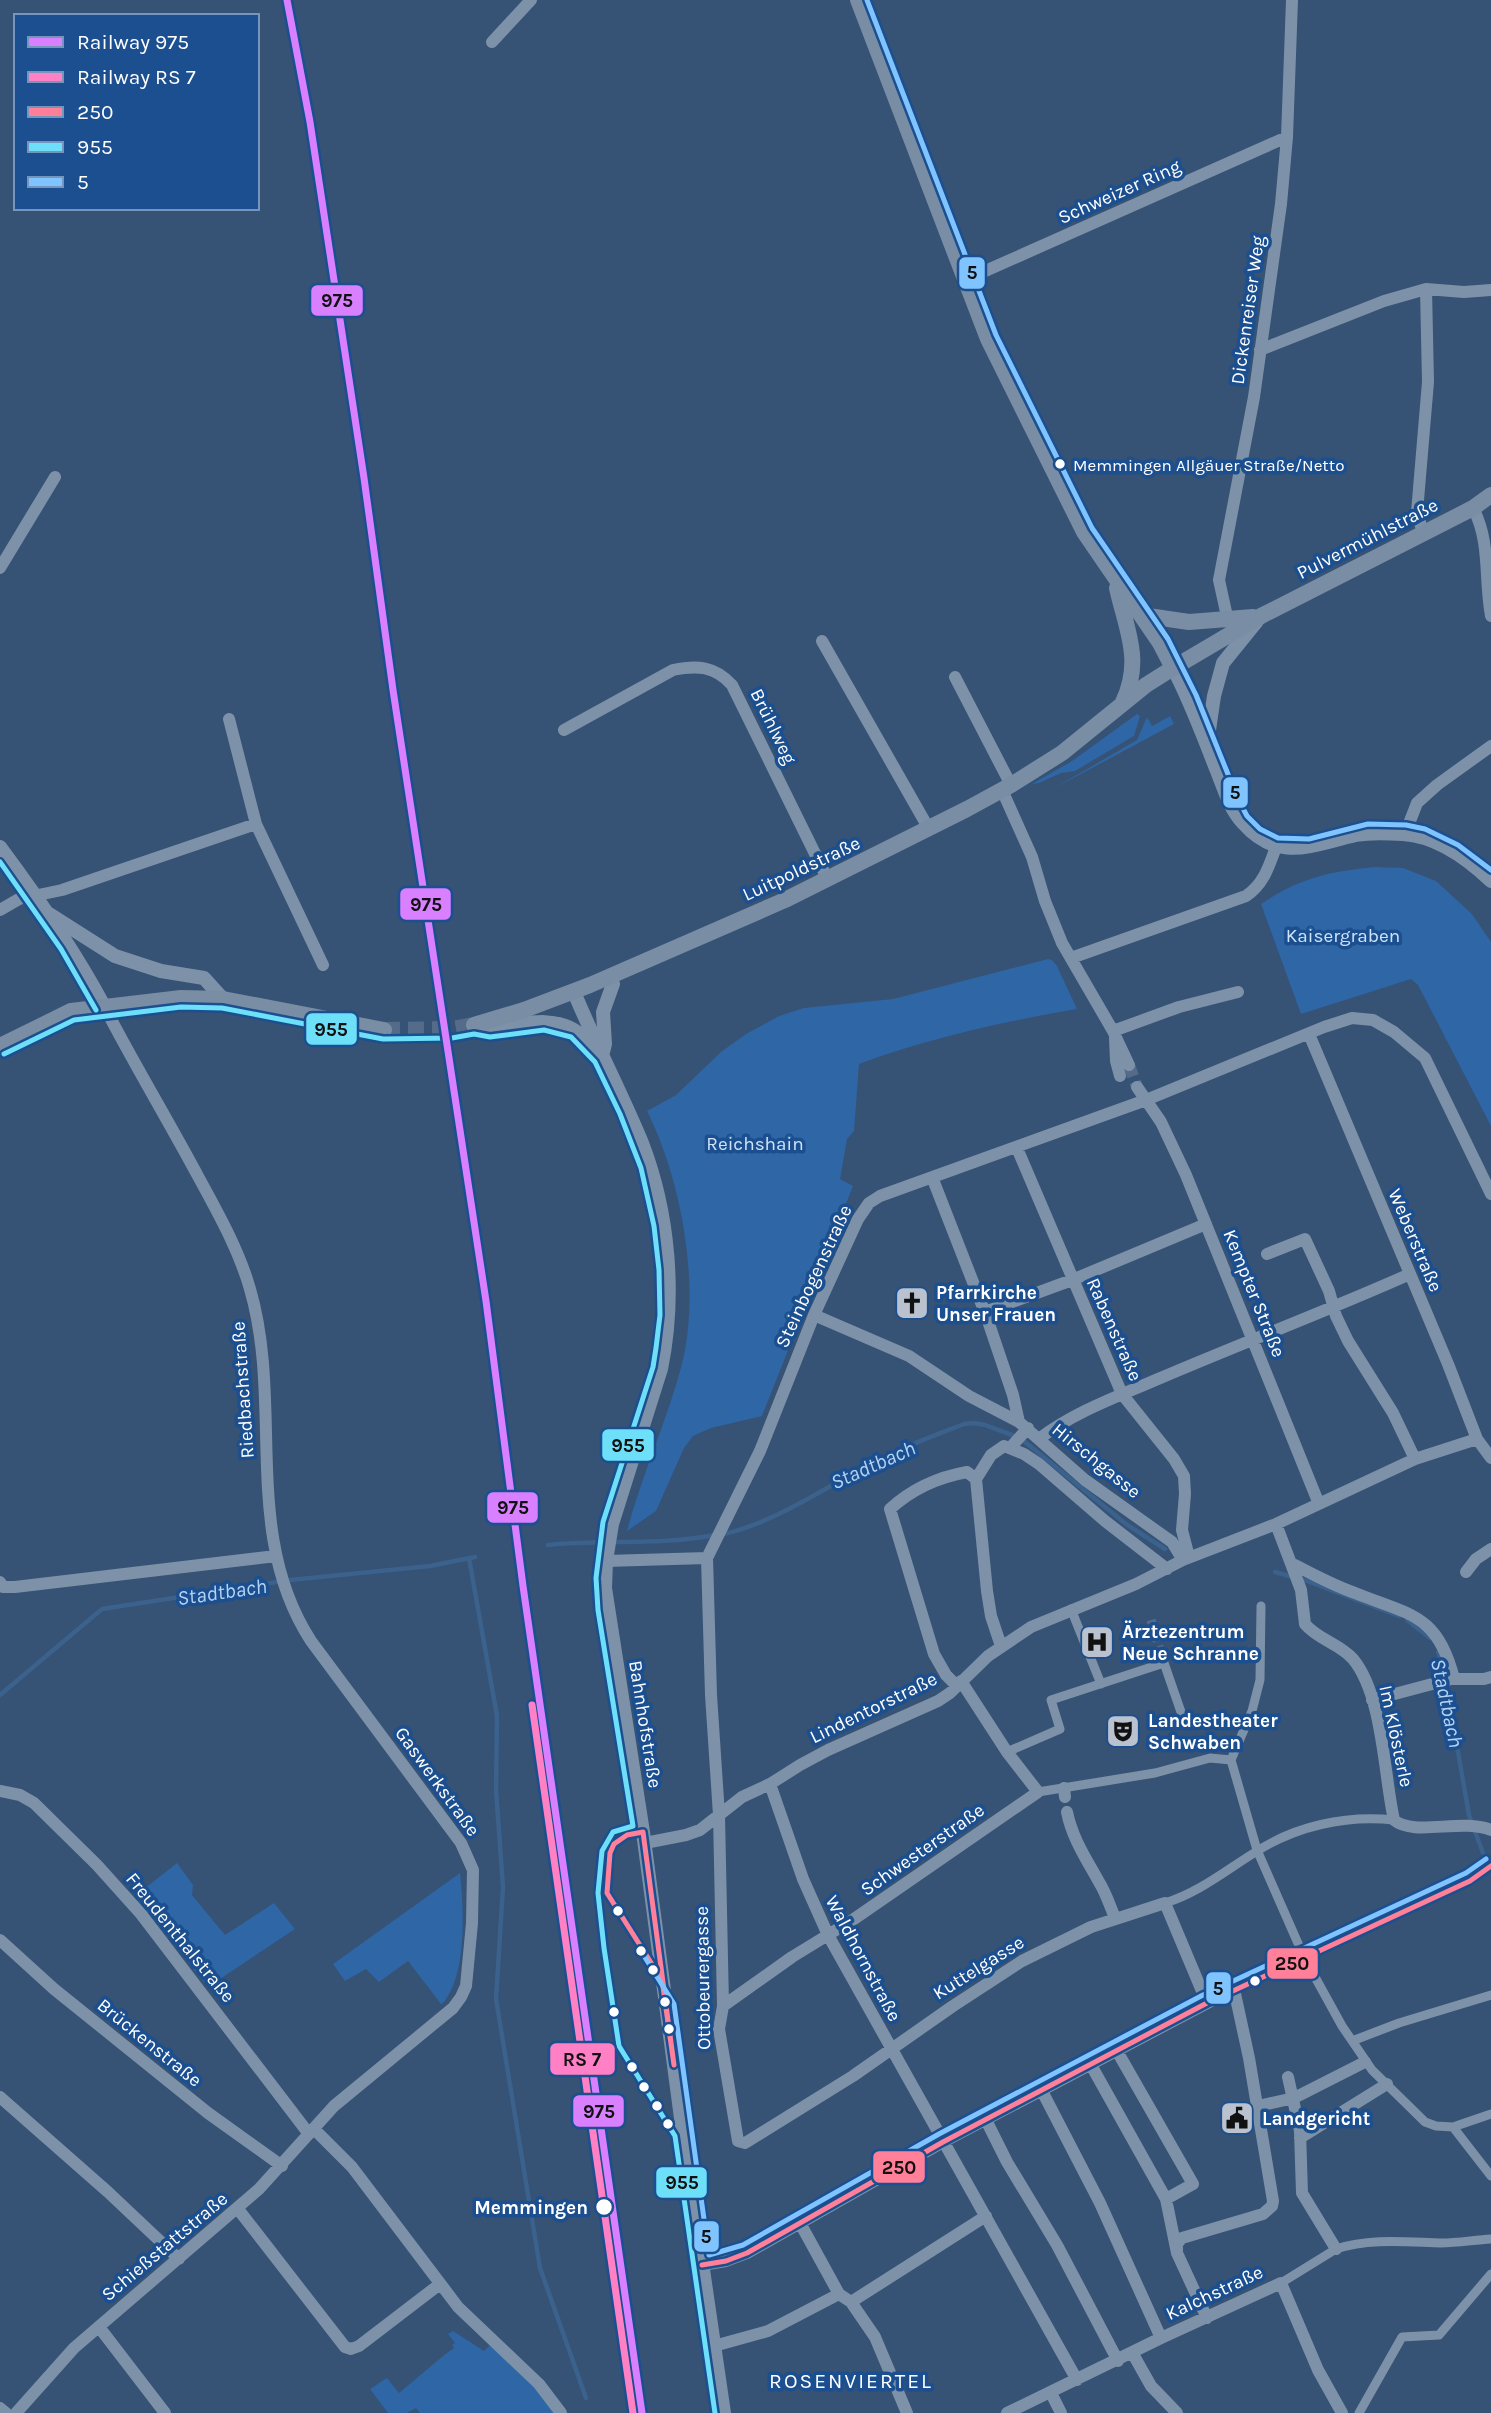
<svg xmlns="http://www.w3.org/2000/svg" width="1491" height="2413" font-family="Karla,sans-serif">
  <rect width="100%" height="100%" fill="#365274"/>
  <!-- green -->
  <path fill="#2f66a5" d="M1137,714l3,2 -6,20 -59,35 -14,2 -22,10 -7,1 40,-23z
    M1170,716l4,8 -123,66 86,-50 10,-23 5,9z
    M1376,867l27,1 33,13 36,33 19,28v184l-73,-141 -7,-6 -110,35 -40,-110c38,-26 70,-33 115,-37z
    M1048,959l4,1 5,6 20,43c-75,13 -147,29 -218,55l-5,67 -7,8 -7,40 13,7 -91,230 -51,12 -18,8 -9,12 -28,63 -29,20c15,-57 40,-110 55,-167 19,-77 0,-183 -35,-253l29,-16 45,-43 25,-18 33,-18 25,-8 89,-9z
    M177,1863l16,22 -1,10 33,40 49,-32 21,26 -87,58 -73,-91z
    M460,1873c4,36 7,100 -16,129l-3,2 -33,-43 -29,21 -13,-13 -21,12 -12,-17z
    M453,2331l31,20 10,-10 67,72h-141l-4,-5 -9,5h-19l-18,-24 17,-11 12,15c19,-15 35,-31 55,-45l-2,-3 3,-2 -7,-9z"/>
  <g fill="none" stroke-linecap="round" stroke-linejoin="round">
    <!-- stream -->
    <path stroke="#3b618d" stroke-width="4.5" d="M723,1534c47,-9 104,-47 147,-70 30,-16 63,-28 94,-40l10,-1 11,2 35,13 106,86 39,25
      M548,1545c55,-6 112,1 166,-10
      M469,1558l28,158 -1,74 7,97 -7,112 44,269 46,130
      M1275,1572l32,9 92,35
      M1407,1620l23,18
      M1438,1652l5,14 26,149 14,38
      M0,1695l102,-86 188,-29 140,-14 45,-9"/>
    <!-- pedestrian-tunnel -->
    <path stroke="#546c89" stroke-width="9" stroke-dasharray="9 4.5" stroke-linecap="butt" d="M1151,1620l11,37"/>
    <!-- minor-tunnel -->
    <path stroke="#546c89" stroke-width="12" stroke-dasharray="12 6" stroke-linecap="butt" d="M1129,1065l8,22"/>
    <!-- secondary-tunnel -->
    <path stroke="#546c89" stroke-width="16" stroke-dasharray="16 8" stroke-linecap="butt" d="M384,1030l68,-1 22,-4"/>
    <!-- pedestrian -->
    <path stroke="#7d92a8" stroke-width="9" d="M1261,1606l-1,74 -8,31 -21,49 26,90 47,107 38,69 30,44 53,52 11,4 17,1 38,49
      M1071,1609l30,75
      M1163,1660l18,52
      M1007,1752l53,-23 -9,-29 113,-37
      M1038,1792l117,-19 55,-15 21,2
      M1165,1903c33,-10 60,-32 89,-50 41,-27 91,-38 140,-33
      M1234,1989l236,-108 21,-15
      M1352,2041l47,-18 92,-28
      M1453,2127l38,-13
      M1281,2283l55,-34c34,-11 69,-7 105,-6 16,0 33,-3 50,-4
      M1359,2413l43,-76 37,-2 52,-61"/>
    <!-- minor -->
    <path stroke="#7d92a8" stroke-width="12" d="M492,42l39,-42
      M965,280l322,-143
      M1260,350l124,-49 42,-12 38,3 27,-2
      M1473,508c18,34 11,71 18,108
      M1423,533l-6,-21 11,-130 -2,-93
      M0,568l55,-91
      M1228,621l-9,-41 35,-183 27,-193 6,-67 5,-137
      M822,641l107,188
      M955,677l56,108
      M229,719l27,105 67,141
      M564,730l109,-60c24,-5 42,-4 59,15l96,195
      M1002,790l30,67 13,44 17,42 51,88 16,34
      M1405,834l12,-31 20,-18 54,-39
      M0,910l19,-11 43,-9 194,-66
      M1071,958l175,-62c18,-12 23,-30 30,-49
      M1113,1031l66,-24 59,-15
      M1309,1034l139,330 29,75 14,19
      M1115,1038l1,23 4,15
      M1137,1087l24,35 25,53 133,329
      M1017,1148l105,246 52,65 10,17 1,18 -3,36 7,27
      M932,1177l55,141 26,77 6,27
      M1267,1254l38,-15 24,52 7,25 12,25 45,72 22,46
      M985,1312l87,-32 134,-56
      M814,1315l95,41 60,40 50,26 66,58 87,62 11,18
      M1039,1439c35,-27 80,-43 119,-60 84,-36 169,-68 252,-105
      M1010,1448l18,-20
      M1276,1524l25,66 4,34c12,15 35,20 48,35 30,36 31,117 41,161 20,17 68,-2 97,10
      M606,1561l101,-3
      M1291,1563c21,11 41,22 64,30 55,22 83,21 99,86
      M1466,1572l10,-13 15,-10
      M0,1582l3,5h12l261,-31
      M1001,1646l-10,-30 -4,-25 -11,-112 15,-24 13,-9 20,8 15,10 66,57 62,48
      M957,1686l-11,-11 -12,-21 -44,-145c22,-20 49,-32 77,-37l9,7
      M1372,1700l79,-21h33l7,-2
      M770,1784l33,95 25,56 249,445
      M1064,1788l1,9
      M0,1791l20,4 14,8 63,62 44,49 168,220
      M1067,1812c5,26 20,48 32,70 7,11 11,24 16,36
      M645,1843l41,-8 14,-5 42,-33 28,-13 30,-19 28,-15 110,-49 12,-8 38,-37 43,-29 105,-43 47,-24 93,-36 139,-65 62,-20
      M0,1940l54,49 154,124 74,53
      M1207,2003l-42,-100 -74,24 -69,34 -69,45 -100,70 -108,67 -7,-2 -19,-112 4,-23 -4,-191 -8,-120 -4,-137 53,-107 54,-136 44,-96 11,-16 11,-7 266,-96 178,-73 28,-9 21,2 21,12 31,26 66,136
      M723,2006l69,-49 62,-38 184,-127 -31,-40 -46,-71
      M1091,2065l75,134 27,-15 -76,-133
      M1288,2077l12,54 2,62 34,56
      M1042,2091l58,112 61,135
      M0,2097l108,95 71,67
      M1258,2106l36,-8 71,-36
      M986,2120l21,42 50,83 61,116
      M314,2129l38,38 106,140 81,77 22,29
      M1300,2138l87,-54
      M1166,2199l11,54 30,65
      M238,2209l107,138 6,2 8,-3 81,-62
      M800,2223l39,71 12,8 135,-86
      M702,2265l24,-4 21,-8 196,-111 291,-153 15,69 24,143 -1,5 -9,8 -81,24 -5,6v9
      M851,2302l24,35 32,76
      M99,2327l66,86
      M714,2346l54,-15 71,-37
      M1133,2354l18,32 26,27
      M1051,2393l10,20
      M0,2408l6,5
      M16,2413l58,-65 185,-159 75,-83 119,-98 8,-11 5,-11 6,-63 1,-53 -12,-27 -150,-202c-70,-107 -27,-236 -61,-352 -11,-39 -32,-76 -51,-111 -31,-58 -65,-114 -95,-172
      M1007,2413l154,-75 120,-55 37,87 24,43"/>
    <!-- tertiary -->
    <path stroke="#7d92a8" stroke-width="14" d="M1173,668c17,32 29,65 42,98 8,19 14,42 28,57 35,40 68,22 113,12 15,-3 32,-2 47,-1 34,2 65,25 88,47
      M1207,744l7,-48 9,-33 34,-42
      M0,847c38,51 74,103 104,159
      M49,914l66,42 46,15 43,7 19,21
      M574,992c21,51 47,100 68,151 27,70 34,153 19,226l-49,155 -6,37 -1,27 38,244 40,301 41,280
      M477,1026c32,5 66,-14 97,4 7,4 14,12 20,19
      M602,1056l3,-12 -2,-32 10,-28"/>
    <!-- secondary -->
    <path stroke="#798da4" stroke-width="16" d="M858,0l130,339 96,193 76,111 13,25
      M1117,588c9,41 26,72 6,114
      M1141,615l48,7 64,-5
      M474,1025l50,-15 66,-25 195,-85 182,-91 44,-24 51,-32 84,-68 27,-17 88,-52 212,-108 18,-13
      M0,1046l71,-35 110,-13 42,1 161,31"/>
    <!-- bus-1 casing -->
    <g stroke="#1b4f8f" stroke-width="10">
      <path id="bus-1" d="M643,1832l31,233 -12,-85 -55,-87 3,-40 4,-9 13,-9z
        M702,2265l24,-4 21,-8 196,-111 264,-139 263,-122 21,-15"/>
    </g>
    <!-- bus-2 casing -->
    <g stroke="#1b4f8f" stroke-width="10">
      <path id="bus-2" d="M0,862l61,87 35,61
        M4,1054l70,-34 107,-13 41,1 161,31 69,-1 22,-4 16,3 54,-7 27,7 24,25 25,52 21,54 13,58 5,44 1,45 -4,33 -3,19 -50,155 -7,56 2,32 35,216 -20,6 -11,19 -4,42 6,55 15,98 56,90 40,277"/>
    </g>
    <!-- bus-3 casing -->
    <g stroke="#1b4f8f" stroke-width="10">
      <path id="bus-3" d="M867,0l129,335 96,193 76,111 28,56 42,104 9,17 13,13 18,9 31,1 59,-15 38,1 19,4 33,16 33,25
        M641,1951l33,53 35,251 34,-10 196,-111 264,-139 263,-122 20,-14"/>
    </g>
    <!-- bus-1 -->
    <use href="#bus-1" stroke="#ff8098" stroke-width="5"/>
    <!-- bus-2 -->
    <use href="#bus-2" stroke="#6ddff8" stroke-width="5"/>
    <!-- bus-3 -->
    <use href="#bus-3" stroke="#80c4ff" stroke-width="5"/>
    <!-- rail-1 casing -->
    <g stroke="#1b4f8f" stroke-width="12">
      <path id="rail-1" d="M287,0l23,122 54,356 29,212 93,611 37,285 119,827"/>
    </g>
    <!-- rail-2 casing -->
    <g stroke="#1b4f8f" stroke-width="12">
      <path id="rail-2" d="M532,1705l101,708"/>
    </g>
    <!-- rail-1 -->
    <use href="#rail-1" stroke="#d880ff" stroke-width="7"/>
    <!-- rail-2 -->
    <use href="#rail-2" stroke="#ff80c5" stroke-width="7"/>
  </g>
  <!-- icons -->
  <defs>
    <g id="church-square" transform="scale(1.75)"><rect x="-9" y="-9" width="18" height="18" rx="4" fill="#b9c2ce" stroke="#1b4f8f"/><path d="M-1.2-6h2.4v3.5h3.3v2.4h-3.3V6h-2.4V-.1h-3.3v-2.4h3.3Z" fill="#111"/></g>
    <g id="hospital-square" transform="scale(1.75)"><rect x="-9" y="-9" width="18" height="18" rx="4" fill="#b9c2ce" stroke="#1b4f8f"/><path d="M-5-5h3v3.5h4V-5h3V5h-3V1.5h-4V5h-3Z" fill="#111"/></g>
    <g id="theatre-square" transform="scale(1.75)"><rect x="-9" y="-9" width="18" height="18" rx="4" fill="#b9c2ce" stroke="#1b4f8f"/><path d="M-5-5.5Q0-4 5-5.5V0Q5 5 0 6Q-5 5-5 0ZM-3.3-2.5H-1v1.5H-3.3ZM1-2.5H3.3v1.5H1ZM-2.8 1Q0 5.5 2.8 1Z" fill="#111"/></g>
    <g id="civic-square" transform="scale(1.75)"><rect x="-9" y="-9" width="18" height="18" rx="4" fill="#b9c2ce" stroke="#1b4f8f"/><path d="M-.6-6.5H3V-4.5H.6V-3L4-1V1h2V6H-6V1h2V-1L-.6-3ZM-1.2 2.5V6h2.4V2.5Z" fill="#111"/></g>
  </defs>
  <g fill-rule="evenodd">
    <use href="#church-square" x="912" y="1303"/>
    <use href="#hospital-square" x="1097" y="1642"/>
    <use href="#theatre-square" x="1123" y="1731"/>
    <use href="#civic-square" x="1237" y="2118"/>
  </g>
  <!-- markers -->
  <g fill="#fff" stroke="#1b4f8f" stroke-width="2.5">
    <circle cx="1060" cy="464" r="6"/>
    <circle cx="618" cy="1911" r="6"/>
    <circle cx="641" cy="1951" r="6"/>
    <circle cx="653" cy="1970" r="6"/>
    <circle cx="1255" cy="1981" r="6"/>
    <circle cx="665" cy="2002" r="6"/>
    <circle cx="614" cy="2012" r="6"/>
    <circle cx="669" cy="2029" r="6"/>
    <circle cx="632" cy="2067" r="6"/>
    <circle cx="644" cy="2087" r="6"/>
    <circle cx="657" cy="2106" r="6"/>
    <circle cx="668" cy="2124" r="6"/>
    <circle cx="604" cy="2207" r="9"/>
  </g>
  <g text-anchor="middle" stroke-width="7" stroke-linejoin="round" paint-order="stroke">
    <!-- bus labels -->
    <g font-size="17" fill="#fff" stroke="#1b4f8f" text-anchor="start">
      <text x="1073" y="471">Memmingen Allgäuer Straße/Netto</text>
    </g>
    <!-- street labels -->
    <g font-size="19" fill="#fff" stroke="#1b4f8f">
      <text transform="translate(1119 191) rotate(-24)" y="7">Schweizer Ring</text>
      <text transform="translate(1247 310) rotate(-82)" y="7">Dickenreiser Weg</text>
      <text transform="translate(1367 538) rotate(-27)" y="7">Pulvermühlstraße</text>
      <text transform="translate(774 726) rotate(64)" y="7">Brühlweg</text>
      <text transform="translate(801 868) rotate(-25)" y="7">Luitpoldstraße</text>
      <text transform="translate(1416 1240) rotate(67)" y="7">Weberstraße</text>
      <text transform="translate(813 1276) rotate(-65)" y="7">Steinbogenstraße</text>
      <text transform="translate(1255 1293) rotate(68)" y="7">Kempter Straße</text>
      <text transform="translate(1115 1329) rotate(66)" y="7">Rabenstraße</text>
      <text transform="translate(242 1390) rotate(-94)" y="7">Riedbachstraße</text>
      <text transform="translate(1097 1460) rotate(39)" y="7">Hirschgasse</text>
      <text transform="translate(873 1707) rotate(-26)" y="7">Lindentorstraße</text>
      <text transform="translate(646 1724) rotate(81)" y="7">Bahnhofstraße</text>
      <text transform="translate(1397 1736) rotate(78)" y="7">Im Klösterle</text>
      <text transform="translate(438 1781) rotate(54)" y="7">Gaswerkstraße</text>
      <text transform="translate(922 1849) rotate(-35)" y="7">Schwesterstraße</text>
      <text transform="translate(181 1937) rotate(51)" y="7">Freudenthalstraße</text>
      <text transform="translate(864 1958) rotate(62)" y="7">Waldhornstraße</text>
      <text transform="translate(978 1967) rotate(-32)" y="7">Kuttelgasse</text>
      <text transform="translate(702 1978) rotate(-91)" y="7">Ottobeurergasse</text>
      <text transform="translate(150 2042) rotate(39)" y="7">Brückenstraße</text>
      <text transform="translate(164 2246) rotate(-40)" y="7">Schießstattstraße</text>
      <text transform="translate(1214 2292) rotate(-25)" y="7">Kalchstraße</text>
    </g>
    <!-- park labels -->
    <g font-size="19" fill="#cfe3fa" stroke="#1b4f8f">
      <text x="1343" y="942">Kaisergraben</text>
      <text x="755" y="1150">Reichshain</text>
    </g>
    <!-- poi labels -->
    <g font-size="19" font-weight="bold" fill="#fff" stroke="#1b4f8f" text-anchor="start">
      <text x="936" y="1299">Pfarrkirche<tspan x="936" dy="22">Unser Frauen</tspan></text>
      <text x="1122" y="1638">Ärztezentrum<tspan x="1122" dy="22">Neue Schranne</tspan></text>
      <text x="1148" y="1727">Landestheater<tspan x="1148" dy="22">Schwaben</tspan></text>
      <text x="1262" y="2125">Landgericht</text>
    </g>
    <!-- stop labels -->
    <g font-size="19" font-weight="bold" fill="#fff" stroke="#1b4f8f" text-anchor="end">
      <text x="588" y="2214">Memmingen</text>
    </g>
    <!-- water labels -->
    <g font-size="21" font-style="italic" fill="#b5d3f5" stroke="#1b4f8f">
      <text transform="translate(873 1465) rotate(-24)" y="7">Stadtbach</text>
      <text transform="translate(222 1592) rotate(-8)" y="7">Stadtbach</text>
      <text transform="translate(1447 1703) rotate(78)" y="7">Stadtbach</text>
    </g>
    <!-- neighbourhood labels -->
    <g font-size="21" letter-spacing="2" fill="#fff" stroke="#1b4f8f">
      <text x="851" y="2388">ROSENVIERTEL</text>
    </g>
  </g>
  <g stroke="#1b4f8f" stroke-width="2.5">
    <rect x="958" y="256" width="28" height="34" rx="7" fill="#80c4ff"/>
    <rect x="310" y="284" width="54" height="33" rx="7" fill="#d880ff"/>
    <rect x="1222" y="776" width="27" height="33" rx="7" fill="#80c4ff"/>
    <rect x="399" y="887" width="53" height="34" rx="7" fill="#d880ff"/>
    <rect x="305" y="1012" width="53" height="34" rx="7" fill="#6ddff8"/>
    <rect x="601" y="1428" width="54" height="34" rx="7" fill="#6ddff8"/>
    <rect x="486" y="1491" width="53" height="33" rx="7" fill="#d880ff"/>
    <rect x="1266" y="1947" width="53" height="33" rx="7" fill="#ff8098"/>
    <rect x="1205" y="1971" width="27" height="34" rx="7" fill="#80c4ff"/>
    <rect x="549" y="2042" width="67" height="34" rx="7" fill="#ff80c5"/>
    <rect x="572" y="2094" width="53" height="34" rx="7" fill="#d880ff"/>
    <rect x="872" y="2150" width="54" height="34" rx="7" fill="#ff8098"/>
    <rect x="655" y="2166" width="53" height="33" rx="7" fill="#6ddff8"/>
    <rect x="693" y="2220" width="27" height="33" rx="7" fill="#80c4ff"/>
  </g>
  <g font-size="19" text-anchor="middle" font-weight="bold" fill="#111">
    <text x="972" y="279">5</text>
    <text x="337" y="307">975</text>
    <text x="1235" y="799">5</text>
    <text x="426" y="911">975</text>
    <text x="331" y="1036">955</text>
    <text x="628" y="1452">955</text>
    <text x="513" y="1514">975</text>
    <text x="1292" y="1970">250</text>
    <text x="1218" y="1995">5</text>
    <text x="582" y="2066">RS 7</text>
    <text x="599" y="2118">975</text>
    <text x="899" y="2174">250</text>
    <text x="682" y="2189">955</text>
    <text x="706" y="2243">5</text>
  </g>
  <!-- legend -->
  <rect x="14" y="14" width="245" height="196" fill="#1b4f8f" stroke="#7695bc" stroke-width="2"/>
  <rect x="28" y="37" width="35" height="10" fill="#d880ff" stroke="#7695bc" stroke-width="2"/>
  <text x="77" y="49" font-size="21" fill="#ffffff">Railway 975</text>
  <rect x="28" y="72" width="35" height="10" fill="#ff80c5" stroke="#7695bc" stroke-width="2"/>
  <text x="77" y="84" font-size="21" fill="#ffffff">Railway RS 7</text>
  <rect x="28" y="107" width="35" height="10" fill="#ff8098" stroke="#7695bc" stroke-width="2"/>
  <text x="77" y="119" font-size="21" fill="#ffffff">250</text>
  <rect x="28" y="142" width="35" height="10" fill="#6ddff8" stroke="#7695bc" stroke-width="2"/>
  <text x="77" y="154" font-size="21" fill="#ffffff">955</text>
  <rect x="28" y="177" width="35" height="10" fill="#80c4ff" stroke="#7695bc" stroke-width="2"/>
  <text x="77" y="189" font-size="21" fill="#ffffff">5</text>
</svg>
